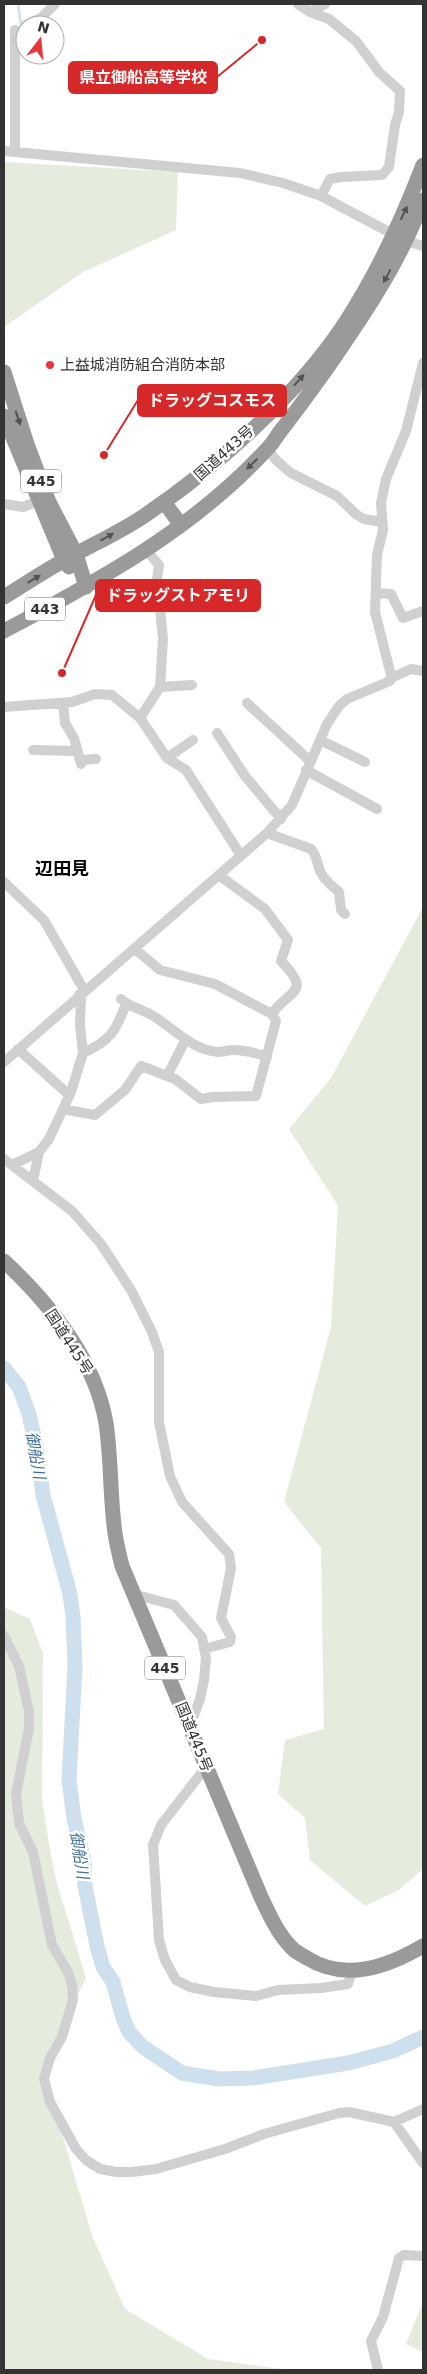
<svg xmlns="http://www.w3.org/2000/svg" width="427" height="2374" font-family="'DejaVu Sans','Noto Sans JP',sans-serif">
  <rect width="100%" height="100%" fill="#fff"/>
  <!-- green -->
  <path fill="#e5ecde" d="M4,162l174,10 -2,58 -93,42 -79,55z
    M423,907v962l-24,21 -34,16 -55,-46 -5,-42 -27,-24 7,-54 39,-11 -3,-181 -37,-46 47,-175 7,-121 -49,-77 42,-51z
    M4,1607l26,12 13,34 -1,146 7,45 7,36 30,98 -44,89 51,171 32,71 83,50 82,11h-286z
    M423,2302v50l-17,-8z"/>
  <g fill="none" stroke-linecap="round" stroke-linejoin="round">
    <!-- stream -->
    <path stroke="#cee0ee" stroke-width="2.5" d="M18,4l3,20"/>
    <!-- river -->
    <path stroke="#cee0ee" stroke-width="15" d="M4,1368l15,19 10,27 8,36 6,45 27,99 3,23 2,49 -6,113 5,40 10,42 1,25 12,60 6,21 10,15 10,36 6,14 14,15 39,26 37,6 34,-1 95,-15 45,-12 30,-14"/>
    <!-- minor -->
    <path stroke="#d0d0d0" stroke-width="10" d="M298,4l12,8 19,7 27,22 23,31 21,19 -1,21 -4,13 -6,42 -7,8 -41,2 -11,2 -9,17
      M310,12l15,-8
      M26,25l16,-8 13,-13
      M15,30v122
      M4,151l236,22 43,10 38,13 85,45 17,5
      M267,449l10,12 14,12 46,23 20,19 7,4 18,3
      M4,504l19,3 15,-6
      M376,593l15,1 12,24 20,-7
      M391,678l20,-9 12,2
      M160,687l32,-2
      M63,703l2,20 9,15 7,26
      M247,703l63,58
      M4,707l68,-5 23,-8 17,1 28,23 27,40 19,12 54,84
      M140,718l20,-31 3,-48 -6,-60 2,-14 -13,-15
      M217,733l28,43 36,43
      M320,740l45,22
      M33,750l44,1
      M167,758l26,-18
      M80,760l16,-1
      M306,770l71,39
      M267,833l44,16c6,7 6,14 9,22 4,9 12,15 19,21l2,18 4,4
      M4,882l40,38 40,70
      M135,949l25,21 55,14 57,30
      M121,999c7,7 17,9 27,14 22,11 42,37 70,39 5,0 10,-2 15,-2 12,0 23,3 34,7
      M18,1049l51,46
      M83,1053c27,-12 33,-22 43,-49
      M4,1062l263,-229 25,-28 35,-81 12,-18 8,-7 43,-18 1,-6 -16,-63 2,-57 6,-25 -2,-27 5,-24 20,-48 17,-68
      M167,1076l19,-37
      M63,1109l32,6 30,-25 16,-24 34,13 26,20 12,-2 43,-1 20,-75 -4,-7c17,-25 41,-20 9,-53l7,-21 -23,-31 -45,-33
      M4,1159l68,52 29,33 30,46 21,42 7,20v70l11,54 12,26 47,52 2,14 -10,50 10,19 -1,5 -26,7
      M12,1165l27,-13
      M33,1181l6,-29 10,-13 22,-47 12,-39 -3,-28 1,-27 -2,-3
      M133,1594l41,11 28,32 4,21 -2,22 -4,19 -10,27
      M4,1636l15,30 10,46v16l-13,66 3,29 14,29 19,93 16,27 4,13 1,15 -11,37 -12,21 -6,21 6,23 26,47 10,11 14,9 17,3h15l24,-3 69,-20 39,-15 75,-21 10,-1 45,10 29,-13
      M206,1767l-45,58 -8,20 6,95 6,20 11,20 14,7 24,5 42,4 22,-6 43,-2 27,-4 4,-12
      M394,2122l29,41
      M378,2370l-7,-29 12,-24 16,-59 5,-3 19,1"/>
    <!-- highway -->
    <path stroke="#9a9a9a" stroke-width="15" d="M4,372l24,75 21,55 27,52 10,33
      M4,416l60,144 5,7
      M164,502l17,23
      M4,597c20,-12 40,-26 61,-37 26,-15 54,-27 79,-44 72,-49 153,-120 201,-193 32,-49 57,-103 78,-158
      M4,631c94,-50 190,-102 263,-182 6,-6 10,-14 16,-21 23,-30 45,-60 66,-92 29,-43 56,-87 74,-136
      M4,1261c46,43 91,98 102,162 5,33 4,68 8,102 1,14 5,28 8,41l139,331c8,17 17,37 30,50 4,5 11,8 16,11 38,24 80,9 116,-12"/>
  </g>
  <!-- one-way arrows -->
  <defs><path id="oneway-solid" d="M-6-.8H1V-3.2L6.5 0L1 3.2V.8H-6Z" transform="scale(1.25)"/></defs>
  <g fill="#525252">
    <use href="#oneway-solid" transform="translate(404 213) rotate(-64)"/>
    <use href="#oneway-solid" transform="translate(387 276) rotate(118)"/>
    <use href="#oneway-solid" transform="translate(299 380) rotate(-48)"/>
    <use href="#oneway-solid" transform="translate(18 418) rotate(71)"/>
    <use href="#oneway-solid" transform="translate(252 464) rotate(136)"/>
    <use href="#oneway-solid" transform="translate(107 537) rotate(-29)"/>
    <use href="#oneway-solid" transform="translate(34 579) rotate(-31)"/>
  </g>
  <!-- markers -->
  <circle fill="#e7373b" stroke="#fff" stroke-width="2" cx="50" cy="365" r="5"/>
  <g text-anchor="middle" stroke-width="5" stroke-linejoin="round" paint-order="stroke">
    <!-- shield labels -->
    <g fill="#fff" stroke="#707070" stroke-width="1">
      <rect x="21" y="469.5" width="40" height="23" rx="4"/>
      <rect x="25" y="597.5" width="40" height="23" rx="4"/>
      <rect x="145" y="1656.5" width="40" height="23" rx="4"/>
    </g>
    <g font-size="14" font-weight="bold" fill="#333">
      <text x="41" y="486">445</text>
      <text x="45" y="614">443</text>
      <text x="165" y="1673">445</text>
    </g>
    <!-- poi labels -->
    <g font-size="15" fill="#333" stroke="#fff" text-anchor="start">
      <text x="60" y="370">上益城消防組合消防本部</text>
    </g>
    <!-- street labels -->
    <g font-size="15" fill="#333" stroke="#fff">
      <text transform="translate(224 453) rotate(-42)" y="5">国道443号</text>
      <text transform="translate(69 1342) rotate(57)" y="5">国道445号</text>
      <text transform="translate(194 1737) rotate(68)" y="5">国道445号</text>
    </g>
    <!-- water labels -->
    <g font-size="16" font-style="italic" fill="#3e7097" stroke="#fff">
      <text transform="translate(36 1455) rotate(80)" y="6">御船川</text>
      <text transform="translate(80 1855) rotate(81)" y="6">御船川</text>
    </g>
    <!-- quarter labels -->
    <g font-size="18" font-weight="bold" fill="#000" stroke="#fff">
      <text x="62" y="875">辺田見</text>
    </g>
  </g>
  <!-- callouts -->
  <path fill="none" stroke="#d62828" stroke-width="2" d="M262 40L217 77M104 455L138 400M62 673L96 595"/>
  <g fill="#d62828" stroke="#fff" stroke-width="2">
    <circle cx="262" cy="40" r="5"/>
    <circle cx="104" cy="455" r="5"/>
    <circle cx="62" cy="673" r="5"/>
  </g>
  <g fill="#d62828" stroke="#d62828" stroke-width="2">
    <rect x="69" y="62" width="148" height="31" rx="5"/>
    <rect x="138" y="385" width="148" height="31" rx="5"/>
    <rect x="96" y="580" width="164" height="31" rx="5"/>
  </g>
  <g font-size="16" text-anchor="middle" font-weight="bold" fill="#fff">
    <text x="143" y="83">県立御船高等学校</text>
    <text x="212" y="406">ドラッグコスモス</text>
    <text x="178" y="601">ドラッグストアモリ</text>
  </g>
  <!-- border -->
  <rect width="427" height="2374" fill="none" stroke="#333333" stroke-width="10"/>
  <!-- north arrow -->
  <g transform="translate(40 40) rotate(16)"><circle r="24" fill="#ffffff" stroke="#adadad"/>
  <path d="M0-4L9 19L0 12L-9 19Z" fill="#e7373b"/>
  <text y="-8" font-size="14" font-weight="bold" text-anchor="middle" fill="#333333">N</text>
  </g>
</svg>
